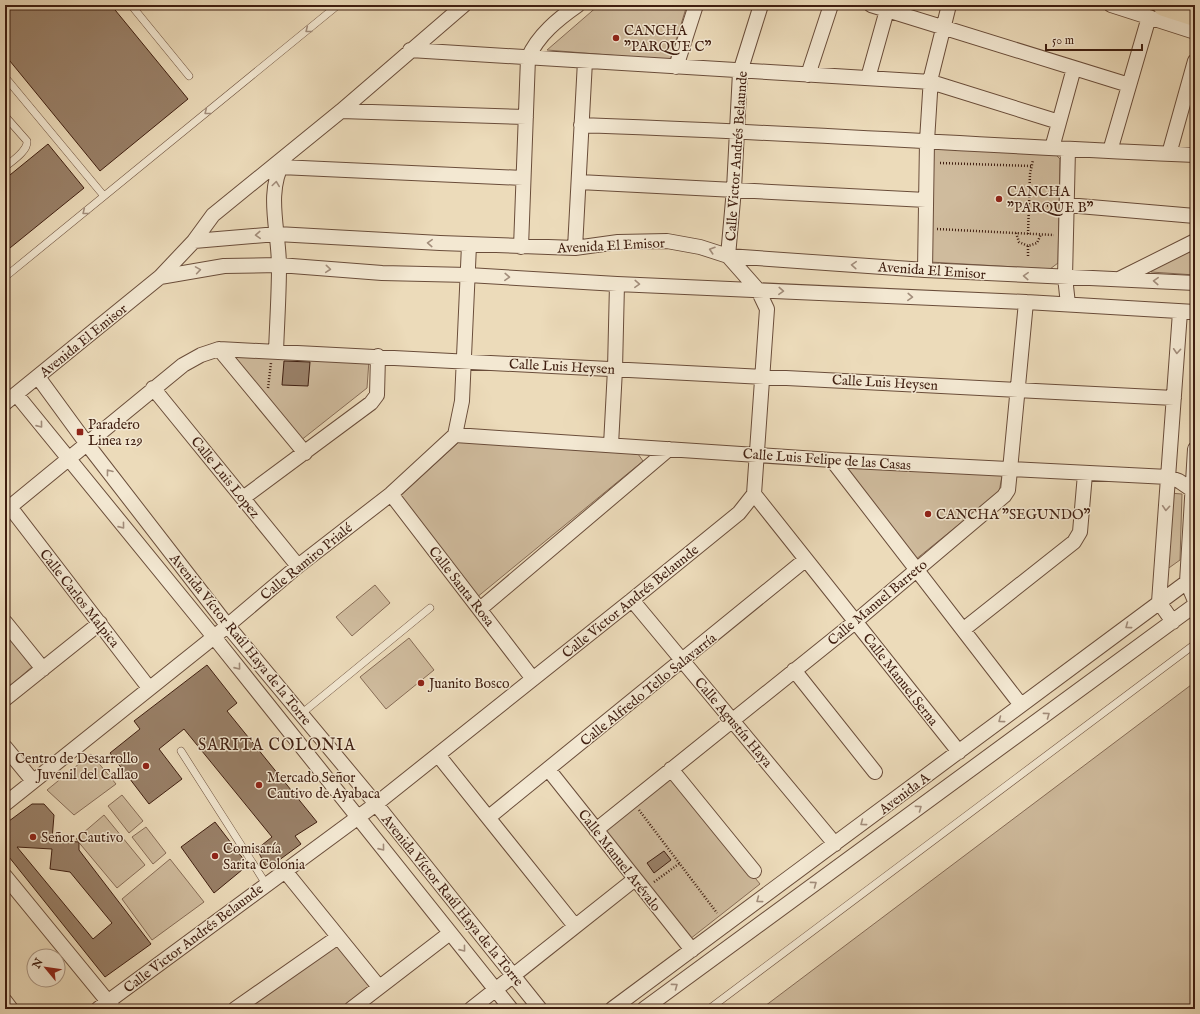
<svg xmlns="http://www.w3.org/2000/svg" width="1200" height="1014" font-family="'IM FELL English',serif">
  <rect width="100%" height="100%" fill="#ecdbba"/>
  <filter id="stains"><feTurbulence type="fractalNoise" baseFrequency=".005" numOctaves="4"/><feColorMatrix values="0 0 0 0 .2 0 0 0 0 .09 0 0 0 0 .02 0 0 0 .5 -.17"/></filter>
  <radialGradient id="worn" r=".72"><stop offset=".6" stop-color="#630" stop-opacity="0"/><stop offset="1" stop-color="#630" stop-opacity=".3"/></radialGradient>
  <!-- green -->
  <path fill="#cfbb9d" stroke="#876c56" d="M599,5h88l-17,55 -123,-10z
    M931,148l125,7 4,4 -2,104 -8,6 -120,-7z
    M1195,249v26l-44,-3 2,-3z
    M235,354l134,6 -2,28 -67,53 -67,-82z
    M459,442l179,12 5,7 -167,137 -79,-99z
    M841,463l162,8 -4,21 -84,68z
    M1169,493l13,1 -2,66 -14,10z
    M375,585l15,18 -38,33 -16,-19z
    M5,632l28,34 -28,24z
    M409,638l25,32 -48,39 -26,-32z
    M1195,682v327h-434z
    M91,754l25,30 -42,31 -27,-25z
    M671,774l89,110 -70,55 -88,-109z
    M122,795l21,26 -14,12 -21,-27z
    M104,815l41,50 -28,23 -41,-49z
    M146,827l20,26 -13,11 -21,-27z
    M170,859l34,43 -52,38 -30,-41z
    M335,944l34,40 -1,5 -26,20h-99z"/>
  <!-- building -->
  <path fill="#998068" stroke="#3f1e10" fill-rule="evenodd" d="M5,5h106l77,94 -88,72 -95,-116z
    M48,144l36,44 -79,64v-73z
    M284,361l26,1 -2,24 -26,-1z
    M207,665l30,38 -10,8 90,111 -22,14 6,8 -34,25 -10,-20 15,-12 -88,-108 -25,20 23,30 -33,25 -39,-51 30,-24 -6,-8z
    M32,804h12l10,11 -2,25 27,2v8l72,94 -46,33 -100,-125v-28zM17,847l35,2 -2,20 20,3 42,51 -19,16z
    M215,822l33,43 -34,28 -33,-46z
    M664,851l7,9 -17,13 -7,-10z"/>
  <g fill="none" stroke-linecap="round" stroke-linejoin="round">
    <!-- service casing -->
    <g stroke="#6a4d3a" stroke-width="8">
      <path id="service" d="M131,5l58,71
        M5,77l99,119
        M5,116l22,25c1,10 -15,20 -22,26
        M5,277l333,-272
        M301,714l129,-106
        M181,751l85,133
        M709,1009l486,-365"/>
    </g>
    <!-- minor casing -->
    <g stroke="#6a4d3a" stroke-width="16">
      <path id="minor" d="M871,5l258,80
        M1111,5l84,27
        M410,50l521,32 128,40
        M676,67l20,-62
        M808,75l23,-70
        M868,78l19,-68
        M341,111l185,6
        M581,125c205,7 409,21 614,30
        M1052,148l22,-80
        M1110,151l39,-134
        M1169,154l26,-93
        M280,167l243,11
        M579,182l347,18
        M1067,205l128,11
        M194,241l83,-7 163,9 135,5 43,-6 49,-1 33,6 28,9 197,14 270,13
        M521,247l7,-189c10,-23 30,-39 50,-53
        M575,248l10,-187
        M925,270l2,-129 4,-64 18,-72
        M160,277l64,-11 55,-1 103,8 86,2 149,9 409,18 169,10
        M1119,279l76,-38
        M1068,304l-3,-27 3,-128
        M219,349l86,104
        M276,352c1,-29 3,-58 3,-86 0,-36 -14,-73 5,-106
        M38,377l49,67 140,181 149,179 164,205
        M153,388l145,178
        M16,394l198,243 297,372
        M5,403l155,-126 34,-36 19,-26 128,-104 123,-106
        M455,435l377,25 336,17 11,4 16,11
        M611,445l4,-76 2,-85
        M1195,449l-8,133 8,19
        M832,460l189,245
        M391,494l142,185
        M754,494l205,258
        M243,498l128,-95 6,-8 1,-39
        M10,507l139,181
        M5,511l178,-146 18,-10 18,-6 955,49
        M632,600l203,244
        M480,609l189,-160
        M5,622l38,47
        M1173,622l-14,-20 21,-290
        M964,629l110,-87 6,-10 5,-58
        M794,670l81,102
        M5,699l95,-76
        M5,747l28,34
        M438,755l137,171
        M548,769l144,181
        M671,769l83,102
        M5,804l209,-167 84,-71 93,-72 64,-59 7,-34 7,-156
        M489,817l316,-257
        M596,830l259,-208 149,-126 4,-6 2,-20 16,-168
        M285,871l94,116
        M5,876l109,133
        M5,1001l6,8
        M98,1009l278,-205 256,-204 107,-87 15,-19 13,-185 -9,-19 -30,-34 6,-67 6,-117 21,-67
        M235,1009l103,-72
        M351,1009l99,-76
        M471,1009l164,-130
        M612,1009l583,-433
        M644,1009l551,-404"/>
    </g>
    <!-- trunk casing -->
    <g stroke="#3f1e10" stroke-width="24">
      <path id="trunk" d="M1164,5l31,10"/>
    </g>
    <!-- path -->
    <path stroke="#3f1e10" stroke-width="2.5" stroke-dasharray="1 2" stroke-linecap="butt" d="M940,163l91,3
      M1029,205l25,1
      M937,229l117,6
      M1016,233l3,9 9,4 9,-3 4,-9
      M1028,234l2,-60 3,-14
      M1028,246v10
      M268,388l3,-25
      M639,810l78,103
      M654,882l26,-19"/>
    <!-- service -->
    <use href="#service" stroke="#f3e8d2" stroke-width="7"/>
    <!-- minor -->
    <use href="#minor" stroke="#f3e8d2" stroke-width="14"/>
    <!-- trunk -->
    <use href="#trunk" stroke="#ecdbba" stroke-width="22"/>
  </g>
  <!-- one-way arrows -->
  <defs><path id="oneway-chevron" d="M-2-3.5L2.5 0L-2 3.5" fill="none" stroke-width="1.6" stroke-linecap="round" stroke-linejoin="round"/></defs>
  <g stroke="#a28d7b">
    <use href="#oneway-chevron" transform="translate(308 30) rotate(141)"/>
    <use href="#oneway-chevron" transform="translate(207 112) rotate(141)"/>
    <use href="#oneway-chevron" transform="translate(276 184) rotate(-82)"/>
    <use href="#oneway-chevron" transform="translate(85 212) rotate(141)"/>
    <use href="#oneway-chevron" transform="translate(258 235) rotate(177)"/>
    <use href="#oneway-chevron" transform="translate(430 243) rotate(-177)"/>
    <use href="#oneway-chevron" transform="translate(712 250) rotate(-162)"/>
    <use href="#oneway-chevron" transform="translate(854 265) rotate(-176)"/>
    <use href="#oneway-chevron" transform="translate(328 269) rotate(5)"/>
    <use href="#oneway-chevron" transform="translate(198 270) rotate(-9)"/>
    <use href="#oneway-chevron" transform="translate(1026 276) rotate(-177)"/>
    <use href="#oneway-chevron" transform="translate(507 277) rotate(3)"/>
    <use href="#oneway-chevron" transform="translate(1156 281) rotate(-177)"/>
    <use href="#oneway-chevron" transform="translate(637 284) rotate(3)"/>
    <use href="#oneway-chevron" transform="translate(781 291) rotate(3)"/>
    <use href="#oneway-chevron" transform="translate(910 297) rotate(3)"/>
    <use href="#oneway-chevron" transform="translate(1177 351) rotate(94)"/>
    <use href="#oneway-chevron" transform="translate(40 425) rotate(51)"/>
    <use href="#oneway-chevron" transform="translate(109 472) rotate(-128)"/>
    <use href="#oneway-chevron" transform="translate(1166 508) rotate(94)"/>
    <use href="#oneway-chevron" transform="translate(122 526) rotate(51)"/>
    <use href="#oneway-chevron" transform="translate(1128 626) rotate(143)"/>
    <use href="#oneway-chevron" transform="translate(238 667) rotate(51)"/>
    <use href="#oneway-chevron" transform="translate(1047 715) rotate(-36)"/>
    <use href="#oneway-chevron" transform="translate(1001 720) rotate(143)"/>
    <use href="#oneway-chevron" transform="translate(919 808) rotate(-36)"/>
    <use href="#oneway-chevron" transform="translate(863 823) rotate(143)"/>
    <use href="#oneway-chevron" transform="translate(382 848) rotate(51)"/>
    <use href="#oneway-chevron" transform="translate(814 884) rotate(-36)"/>
    <use href="#oneway-chevron" transform="translate(759 900) rotate(143)"/>
    <use href="#oneway-chevron" transform="translate(463 949) rotate(51)"/>
    <use href="#oneway-chevron" transform="translate(675 986) rotate(-36)"/>
  </g>
  <!-- markers -->
  <g fill="#8f2418" stroke="#f3e8d2" stroke-width="1.5">
    <circle cx="616" cy="38" r="4"/>
    <circle cx="999" cy="199" r="4"/>
    <rect x="76" y="428" width="8" height="8" rx="2"/>
    <circle cx="928" cy="514" r="4"/>
    <circle cx="421" cy="683" r="4"/>
    <circle cx="146" cy="766" r="4"/>
    <circle cx="259" cy="785" r="4"/>
    <circle cx="33" cy="837" r="4"/>
    <circle cx="215" cy="856" r="4"/>
  </g>
  <g text-anchor="middle" stroke-width="3" stroke-linejoin="round" paint-order="stroke">
    <!-- poi labels -->
    <g font-size="14" fill="#3f1e10" stroke="#f3e8d2" text-anchor="start">
      <text x="624" y="35">CANCHA<tspan x="624" dy="16">"PARQUE C"</tspan></text>
      <text x="1007" y="196">CANCHA<tspan x="1007" dy="16">"PARQUE B"</tspan></text>
      <text x="88" y="429">Paradero<tspan x="88" dy="16">Linea 129</tspan></text>
      <text x="936" y="519">CANCHA "SEGUNDO"</text>
      <text x="429" y="688">Juanito Bosco</text>
      <text x="138" y="763" text-anchor="end">Centro de Desarrollo<tspan x="138" dy="16">Juvenil del Callao</tspan></text>
      <text x="267" y="782">Mercado Señor<tspan x="267" dy="16">Cautivo de Ayabaca</tspan></text>
      <text x="41" y="842">Señor Cautivo</text>
      <text x="223" y="853">Comisaría<tspan x="223" dy="16">Sarita Colonia</tspan></text>
    </g>
    <!-- street labels -->
    <g font-size="14" fill="#3f1e10" stroke="#f3e8d2">
      <text transform="translate(736 156) rotate(-86)" y="5">Calle Victor Andrés Belaunde</text>
      <text transform="translate(611 245) rotate(-3)" y="5">Avenida El Emisor</text>
      <text transform="translate(932 270) rotate(4)" y="5">Avenida El Emisor</text>
      <text transform="translate(83 340) rotate(-39)" y="5">Avenida El Emisor</text>
      <text transform="translate(562 366) rotate(3)" y="5">Calle Luis Heysen</text>
      <text transform="translate(885 382) rotate(3)" y="5">Calle Luis Heysen</text>
      <text transform="translate(827 459) rotate(4)" y="5">Calle Luis Felipe de las Casas</text>
      <text transform="translate(226 477) rotate(51)" y="5">Calle Luis Lopez</text>
      <text transform="translate(306 561) rotate(-39)" y="5">Calle Ramiro Prialé</text>
      <text transform="translate(462 586) rotate(52)" y="5">Calle Santa Rosa</text>
      <text transform="translate(80 598) rotate(52)" y="5">Calle Carlos Malpica</text>
      <text transform="translate(630 601) rotate(-39)" y="5">Calle Victor Andrés Belaunde</text>
      <text transform="translate(877 602) rotate(-40)" y="5">Calle Manuel Barreto</text>
      <text transform="translate(241 639) rotate(51)" y="5">Avenida Víctor Raúl Haya de la Torre</text>
      <text transform="translate(901 679) rotate(52)" y="5">Calle Manuel Serna</text>
      <text transform="translate(648 689) rotate(-39)" y="5">Calle Alfredo Tello Salavarría</text>
      <text transform="translate(734 722) rotate(50)" y="5">Calle Agustín Haya</text>
      <text transform="translate(904 793) rotate(-37)" y="5">Avenida A</text>
      <text transform="translate(620 860) rotate(52)" y="5">Calle Manuel Arévalo</text>
      <text transform="translate(453 900) rotate(51)" y="5">Avenida Víctor Raúl Haya de la Torre</text>
      <text transform="translate(193 938) rotate(-37)" y="5">Calle Victor Andrés Belaunde</text>
    </g>
    <!-- quarter labels -->
    <g font-size="16" letter-spacing="1" fill="#3f1e10" stroke="#f3e8d2">
      <text x="277" y="750">SARITA COLONIA</text>
    </g>
  </g>
  <!-- margin -->
  <rect width="1200" height="1014" fill="none" stroke="#ecdbba" stroke-width="20"/>
  <rect x="6" y="6" width="1188" height="1002" fill="none" stroke="#3f1e10" stroke-width="2"/>
  <rect x="10" y="10" width="1180" height="994" fill="none" stroke="#3f1e10"/>
  <!-- north arrow -->
  <g transform="translate(46 968) rotate(299)"><circle r="19" fill="#f3e8d2" stroke="#ab9784"/>
  <path d="M0-3L7 15L0 10L-7 15Z" fill="#8f2418"/>
  <text y="-6" font-size="11" font-weight="bold" text-anchor="middle" fill="#3f1e10">N</text>
  </g>
  <!-- scale -->
  <path d="M1046 44v6h96v-6" fill="none" stroke="#3f1e10" stroke-width="2"/>
  <text x="1052" y="44" font-size="12" fill="#3f1e10" stroke="#f3e8d2" stroke-width="3" paint-order="stroke">50 m</text>
  <rect width="100%" height="100%" filter="url(#stains)"/>
  <rect width="100%" height="100%" fill="url(#worn)"/>
</svg>
